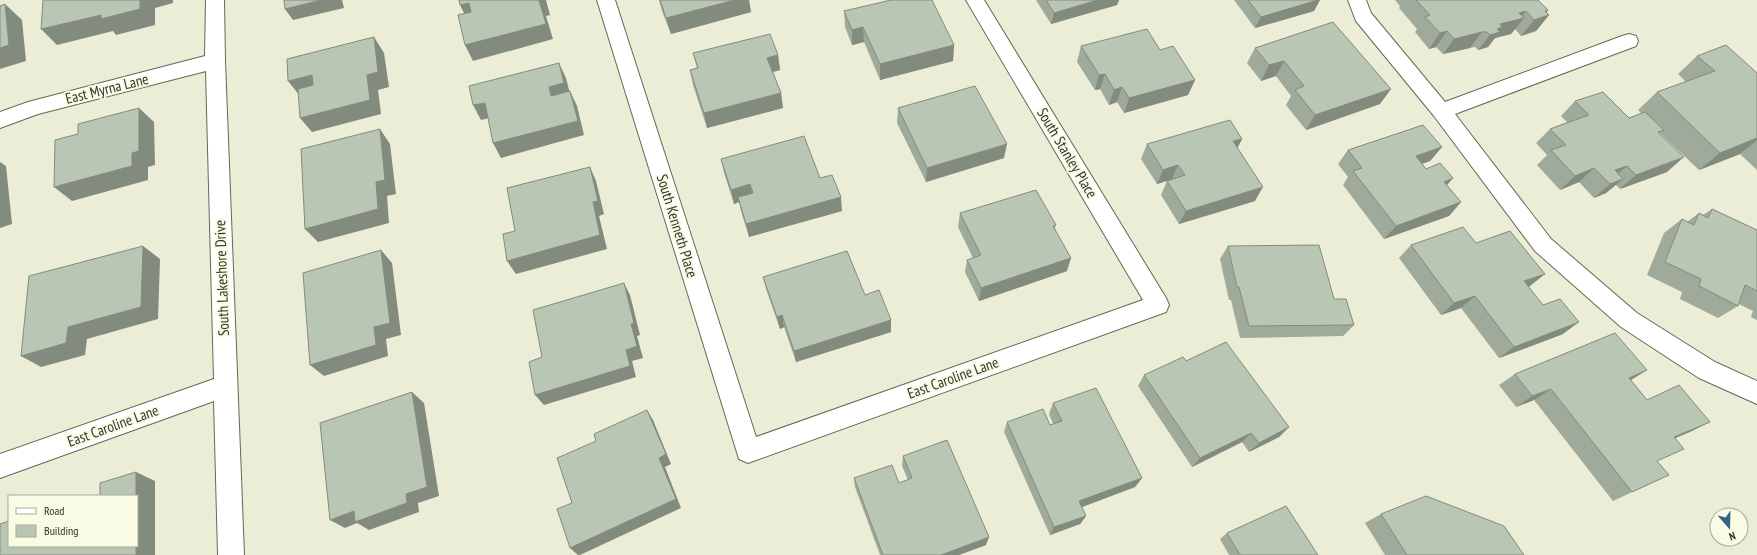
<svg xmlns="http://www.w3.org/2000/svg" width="1757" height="555" font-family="'PT Sans Narrow',sans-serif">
  <rect width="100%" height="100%" fill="#ecedd6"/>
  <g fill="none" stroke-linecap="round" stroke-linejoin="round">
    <!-- minor casing -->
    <g stroke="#676854" stroke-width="2">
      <path id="minor" d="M206,0h18l1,61 19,494h-26l-4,-154 -214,77v-24l214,-75 -8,-308 -168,43 -38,14v-16l28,-10 177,-46z
        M597,0h18l141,437 387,-137 -177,-300h18l182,298 3,7 -3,7 -418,151 -9,-4z
        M1348,0h18l5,13 74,89 177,-66 7,-2 7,2 2,5 -2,5 -181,68 96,125 86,74 78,49 42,19v23l-58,-26 -78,-51 -86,-76 -101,-135 -78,-95z"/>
    </g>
    <!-- minor -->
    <use href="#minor" fill="#fff" fill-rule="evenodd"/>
  </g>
  <!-- wall -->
  <path fill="#9faa9a" d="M659,0h90l2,12 -80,22 -9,-23z
    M1036,0h83l-2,5 -66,19z
    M1234,0h86l-6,11 -59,17z
    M1395,0h143l9,12 2,3 -13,16 -15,5 -6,-7 -4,5 -16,4 -7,9 -10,3 -3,-3 -5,1 -27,6 -7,-7 -7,2 -14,-17 2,-3 -18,-21 1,-2z
    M844,11l110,34 -1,16 -73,19 -16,-38 -12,3 -7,-18z
    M1081,46l79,4 35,30 -7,15 -64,18 -7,-11 -8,3 -9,-16 -5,1 -18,-28z
    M1255,48l125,56 -74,26 -20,-25 5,-9 -15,-20 -15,5 -14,-18z
    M693,53l85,2 2,15 -7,2 8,21 2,15 -76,20 -14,-43 -3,-15 7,-2z
    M1697,56l60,17v97l-17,-16 -41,16 -39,-37 7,39 -47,17 -4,-4 -10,8 -12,5 -15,-16 -19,8 -23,-25 10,-10 -11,-12 14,-14 17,-7 -6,-6 14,-15 54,17 12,-5 -3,-3 19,-18 29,-10 -8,-8z
    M898,108l106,50 -78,24 -29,-59z
    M1242,139l-5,9 18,53 -76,23 -18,-29 6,-14 -10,3 -16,-25 6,-15z
    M1442,147l-12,14 -8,3 4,5 27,9 -6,7 14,17 -12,14 -65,23 -41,-54 5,-8 -10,-13 10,-14z
    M721,159l99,19 22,33 -93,26 -8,-26 -2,-9 -5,2 -10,-31z
    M1712,209l45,21v90l-6,-3 2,-6 -14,-7 -1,2 -20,12 -38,-19 2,-7 -35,-17 17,-42 18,-14 5,3 12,-9 4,2z
    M960,213l96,12 -1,3 12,43 -88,30 -14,-29 2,-12 6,-2 -15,-31z
    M1476,243l54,43 -1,1 34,47 -64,24 -38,-50 -20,7 -42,-57 12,-13z
    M1228,246l106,53 20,26 -11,11 -103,2 -9,-38h-2l-9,-41z
    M763,277l102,18 26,25v12l-95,30 -12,-35 -4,2 -14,-40z
    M1186,361l103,66 -10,10 -30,15 -7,-10 -50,25 -54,-81 6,-11z
    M1647,370l-16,10 16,20 63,22 -36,16 -17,24 12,13 -56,26 -79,-101 -18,7 -17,-22 16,-11z
    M1053,403l89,75 -7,9 -53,20 4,9 -6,8 -30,11 -46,-103 3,-10 43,3 3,-1 -4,-10z
    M903,456l83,89 -27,10h-79l-25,-68 -1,-9 45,5 9,-3 -6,-14z
    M1381,514l143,41h-139l-20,-32z
    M1227,533l91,22h-89l-9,-16z"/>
  <!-- shaded-wall -->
  <path fill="#828b7d" d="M140,0h33v3l-18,5v17l-39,10 -3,-4 -56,14 -16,-16 60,-14z
    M321,0h21l2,8 -51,12 -8,-11z
    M539,0h7l4,15 -4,1 7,23 -80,22 -8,-16z
    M735,0h14l2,12 -80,22 -5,-16z
    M1098,0h21l-2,5 -66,19 3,-11z
    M1318,0h2l-6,11 -59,17 6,-11z
    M469,3l8,15 -9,3 -8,-16z
    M5,4l17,16 4,41 -26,8v-21z
    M1548,10l-5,7 6,-2 -13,16 -15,5 13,-16 11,-9z
    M1526,11l-6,8 4,-1 -13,16 -16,4 -7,9 -10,3 12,-15 10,-11 19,-11z
    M863,27l1,15 -12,3v-15z
    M1447,31l-11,16 -7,2 11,-16z
    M1482,32l-12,16 -27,6 11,-15z
    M374,37l10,16 5,34 -11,3 3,24 -69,18 -12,-14 67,-43z
    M954,45l-1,16 -73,19v-16z
    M778,55l2,15 -11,3 -2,-15z
    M1284,61l-8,15 -15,5 8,-16z
    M559,63l7,15 5,20 -20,-2 -2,-9z
    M1105,74l-5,15 -5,1 4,-15z
    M312,75l12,15 -24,6 -12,-15z
    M1195,80l-7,15 -64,18 5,-15z
    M1122,87l-5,15 -8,3 5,-15z
    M1391,89l-11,15 -74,26 9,-15z
    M570,91l7,15 7,29 -83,23 -8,-15z
    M781,93l2,15 -76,20 -3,-15z
    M485,103l8,14 -12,3 -8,-15z
    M139,108l15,14 1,43 -7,2v13l-76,21 -18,-14 78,-34z
    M380,129l10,15 6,50 -9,2 2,27 -71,19 -13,-13z
    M1757,138v2l-17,14 -41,16 21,-17z
    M1242,139l-7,14 -2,-12z
    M1007,144l-3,14 -78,24 1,-14z
    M1442,147l-12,14 -26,9 12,-14z
    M1684,157l-17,15 -47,17 16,-14z
    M0,162l6,4 6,58 -12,4z
    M1178,165l-6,14 -15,5 6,-14z
    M1627,166l-16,14 4,-10z
    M590,167l6,14 8,33 -5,2 8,33 -91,25 -9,-13 86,-59z
    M1594,168l-15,14 -19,8 15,-14z
    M1453,178l-12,14 3,-10z
    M1623,179l-17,14 -12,5 16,-14z
    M750,184l3,14 -15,-1 1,5 -5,2 -3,-14z
    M1263,187l-8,14 -76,23 7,-13z
    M841,197l1,14 -93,26 -3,-13z
    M1461,202l-12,14 -65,23 12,-13z
    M143,246l17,13 -2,60 -71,20 -2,16 -44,12 -20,-11 47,-29z
    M381,250l11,13 9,72 -15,4 2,17 -64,20 -14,-11 64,-38z
    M1071,258l-4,13 -88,30 2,-13z
    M1545,274l-15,12 -21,7 15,-12z
    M624,283l6,12 10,40 -3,1 6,22 -11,3 4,16 -92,28 -9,-10 91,-45 5,-26z
    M1475,296l-14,12 -20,7 13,-12z
    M782,315l2,12 -4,2 -3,-12z
    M891,320v12l-95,30 -2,-11z
    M1579,322l-16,12 -64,24 15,-11z
    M1647,370l-18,11v-3z
    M1551,389l-17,11 -18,7 16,-11z
    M412,392l12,11 15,93 -21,7 1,9 -50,18 -12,-7 -12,5 -15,-8 24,-9z
    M647,410l6,10 18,44 -6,3 16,41 -101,47h-2l-8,-7 89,-90z
    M1710,422l-20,10 -36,15 20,-10z
    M1289,427l-10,10 -30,15 10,-9z
    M1251,433l-9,9 -50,25 8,-9z
    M136,472l19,9v74h-19v-9h1v-50h-1z
    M1142,478l-7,9 -61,23 5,-9z
    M1086,516l-6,8 -30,11 4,-8z
    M989,537l-3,8 -27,10h-18z"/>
  <!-- building -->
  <path fill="#b9c6b3" stroke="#828b7d" d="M43,0h97v9l-39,10v-4l-60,14z
    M284,0h37l-36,9z
    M459,0h82h-2l7,24 -81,21 -7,-30 13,-3 -2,-9 -9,2z
    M660,0h75l-69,18z
    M891,0h41l22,45 -74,19 -17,-37 -11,3 -8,-19z
    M1046,0h52l-44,13z
    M1248,0h70l-57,17z
    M1416,0h122l10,10 -3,1 4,4 -15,5 -8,-9 -7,2 5,5 -24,6 2,3 -5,2 3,3 -10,3 -3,-3h-5l-28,7 -7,-8 -7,2 -15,-16 5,-2z
    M5,4l4,41 -9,3v-42z
    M1333,22l58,67 -76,26 -20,-25 9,-4 -20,-25 -15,4 -14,-17z
    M1147,29l13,21 13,-4 22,34 -66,18 -7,-11 -8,3 -9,-16 -6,1 -18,-29z
    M770,34l8,21 -11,3 14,35 -77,20 -14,-43 8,-2 -5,-15z
    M374,37l4,35 -11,3 3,25 -70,18 -2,-29 15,-4 -1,-10 -24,6 -1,-22z
    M1726,45l31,28v65l-37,15 -63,-61 58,-21 -18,-15z
    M559,63l5,20 -15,4 2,9 19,-5 8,30 -85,22 -8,-40 -12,2 -4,-19z
    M975,86l32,58 -80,24 -29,-60z
    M1603,92l26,26 16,-6 19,18 -6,2 26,25 -48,18 -9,-9 -12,4 8,9 -13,5 -16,-16 -19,8 -24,-26 15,-5 -16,-16 39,-14 -14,-14z
    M139,108v43l-7,2v13l-78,21 1,-47 23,-6v-10z
    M1230,120l12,19 -9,2 30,46 -77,24 -19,-30 18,-6 -7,-10 -15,5 -16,-26z
    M1423,125l19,22 -26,9 10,13 14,-6 13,15 -9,4 17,20 -65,24 -43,-55 9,-3 -14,-18z
    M380,129l5,51 -9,2 2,27 -73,20 -4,-80z
    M804,136l16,42 12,-3 9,22 -95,27 -8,-27 15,-4 -3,-9 -19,6 -10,-31z
    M590,167l8,34 -5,1 7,33 -93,26 -4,-27 12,-3 -8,-43z
    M1036,190l20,35 -3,1 18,32 -90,30 -14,-28 14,-5 -21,-42z
    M1712,209l45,21v61l-12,-6 -7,21 -39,-20 2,-7 -36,-17 17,-43 12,6 5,-12 9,5z
    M1463,227l13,16 34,-12 35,43 -21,7 19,24 17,-6 19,23 -65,25 -39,-51 -21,7 -43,-58z
    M1319,245l15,54h12l8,26 -105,1 -10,-39h-2l-9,-41z
    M143,246l-2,61 -73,20 -2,16 -45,13 8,-80z
    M381,250l9,73 -16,4 2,18 -66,20 -7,-92z
    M847,251l18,44 14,-5 12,30 -97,31 -12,-36 -5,2 -14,-40z
    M624,283l10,40 -3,1 6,22 -11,4 4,16 -95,29 -6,-33 13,-5 -9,-47z
    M1615,333l32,37 -18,8 18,22 32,-15 31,37 -36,15 10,12 -27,12 12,14 -37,17 -81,-103 -19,7 -17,-22z
    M1226,342l63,85 -30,16 -8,-10 -51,25 -56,-83 39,-18 3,4z
    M1096,388l46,90 -63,23 7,15 -32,11 -47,-105 36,-13 7,16 12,-4 -9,-18z
    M412,392l15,95 -21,7 1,9 -52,19 -1,-11 -24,9 -10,-97z
    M647,410l19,44 -7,4 17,41 -106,49 -13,-39 15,-6 -15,-45 39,-17 -2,-7z
    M947,440l42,97 -48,18h-58l-29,-77 38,-13 7,18 13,-5 -9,-22z
    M136,472v24h-36v-13z
    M1426,496l78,30 20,29h-117l-26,-41z
    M1286,506l32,49h-78l-13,-22z
    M9,521v25h127v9h-136v-31z"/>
  <g text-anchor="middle" stroke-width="4" stroke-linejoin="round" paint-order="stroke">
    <!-- street labels -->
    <g font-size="15" fill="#34342c" stroke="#f9fbe4">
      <text transform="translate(107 89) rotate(-14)" y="5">East Myrna Lane</text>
      <text transform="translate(1067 153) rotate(59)" y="5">South Stanley Place</text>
      <text transform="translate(677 226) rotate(73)" y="5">South Kenneth Place</text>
      <text transform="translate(222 278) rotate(-92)" y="5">South Lakeshore Drive</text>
      <text transform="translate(953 378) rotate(-20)" y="5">East Caroline Lane</text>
      <text transform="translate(113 426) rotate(-20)" y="5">East Caroline Lane</text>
    </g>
  </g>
  <!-- legend -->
  <rect x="8" y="495" width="130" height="52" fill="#f9fbe4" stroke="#aaab9a"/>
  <rect x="16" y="508" width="20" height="6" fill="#ffffff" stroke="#aaab9a"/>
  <text x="44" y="515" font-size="12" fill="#34342c">Road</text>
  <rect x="16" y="525" width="20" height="12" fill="#b9c6b3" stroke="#aaab9a"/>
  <text x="44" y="535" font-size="12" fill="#34342c">Building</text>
  <!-- north arrow -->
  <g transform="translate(1729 527) rotate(160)"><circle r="19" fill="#f9fbe4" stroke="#aaab9a"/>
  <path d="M0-3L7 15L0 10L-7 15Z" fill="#326582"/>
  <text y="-6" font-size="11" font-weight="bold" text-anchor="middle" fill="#34342c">N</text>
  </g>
</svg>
